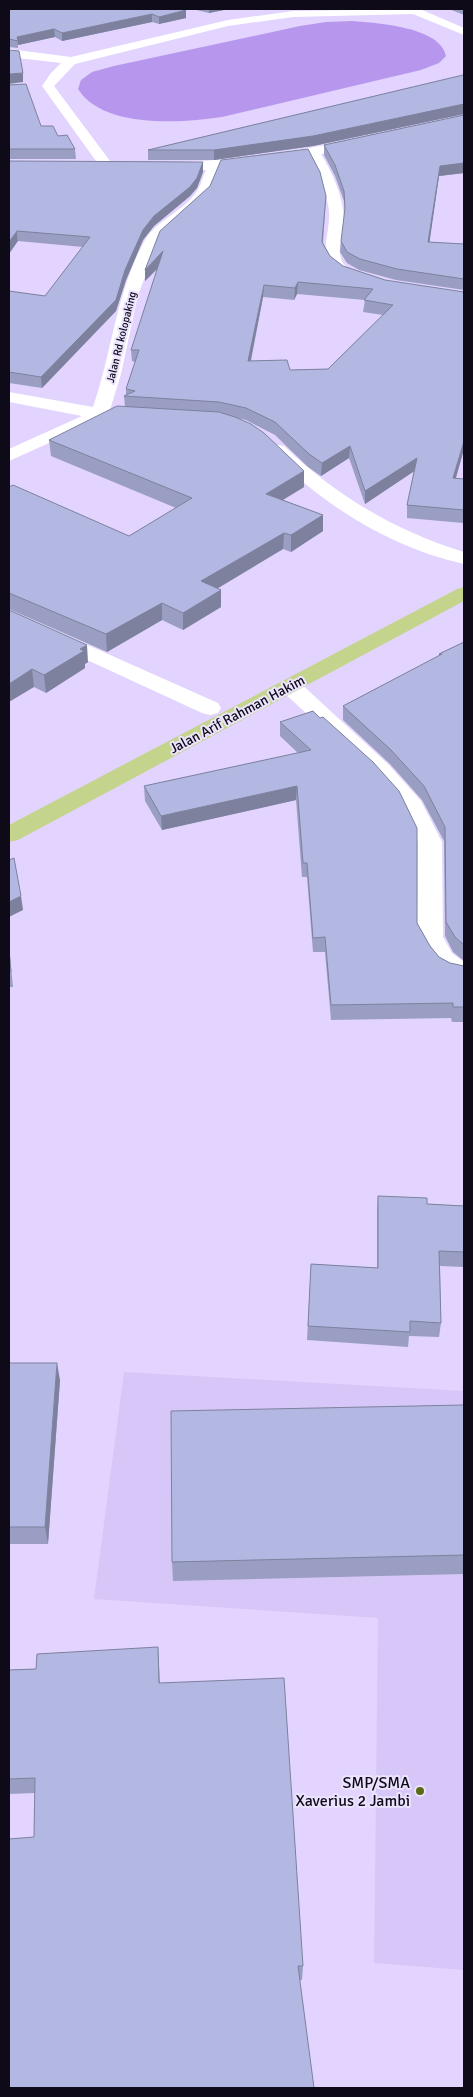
<svg xmlns="http://www.w3.org/2000/svg" width="473" height="2097" font-family="Signika,sans-serif">
  <rect width="100%" height="100%" fill="#e2d4fe"/>
  <!-- built -->
  <path fill="#d7c7f8" d="M124,1372l340,19v579l-90,-7 4,-345 -284,-19z"/>
  <!-- green -->
  <path fill="#b697ed" d="M353,21c24,2 88,6 93,35l-7,7 -18,7 -199,47c-40,6 -119,12 -144,-28l3,-9 11,-8 22,-6 186,-40 26,-4z"/>
  <g fill="none" stroke-linecap="round" stroke-linejoin="round">
    <!-- minor -->
    <path fill="#fff" fill-rule="evenodd" d="M420,9l44,19v7l-51,-21 -120,3 -65,9 -153,38 -21,22 56,75c85,5 167,-5 250,-23l5,1 2,3 -2,3 -44,9c12,20 22,42 23,65 0,13 -8,30 -2,42 5,11 19,9 25,17l-3,3c-7,2 -11,0 -18,-3 -34,-12 -15,-41 -17,-67 -2,-19 -11,-38 -20,-55l-89,12 -11,27 -50,46 -4,10 -17,44 -17,79 -11,36 34,3 3,4 -3,4 -6,1 -36,-3 -93,42v-12l73,-33 -73,-14v-10l84,15c19,-54 23,-115 52,-167 11,-19 40,-30 52,-49 4,-6 6,-15 9,-21l-68,1 -37,-3 -59,-82 9,-13 10,-10 -52,-6v-8l62,8 157,-37 65,-9z
      M278,445l6,1c52,50 112,85 180,106v12c-73,-16 -139,-58 -192,-110l-3,-4 3,-4z
      M9,610l209,93 3,5 -3,5 -8,2 -8,-2 -193,-89z
      M290,679l8,2 91,84 32,36 21,41 1,95 9,16 12,9v18l-15,-4 -10,-6 -9,-10 -13,-23 1,-95 -19,-38 -26,-29 -91,-84 -3,-5 3,-5z"/>
    <!-- major -->
    <path fill="#c5d48d" fill-rule="evenodd" d="M464,587v14l-446,239 -9,2v-17l448,-236z"/>
  </g>
  <!-- wall -->
  <path fill="#9a9ec2" fill-rule="evenodd" d="M9,9h171l6,9 -27,6 -7,-2 -90,19 -7,-4 -37,8v3l-9,-1v1z
    M192,9h37l-20,4z
    M449,9h15v6z
    M464,75v39l-151,32 -99,14h-66v-10z
    M9,85l32,41 17,10 17,13 1,10h-67z
    M464,115v58l-25,3 -10,66 35,2v46l-68,-10 -37,-10 -12,-7 -7,-11 1,-11 4,-28 -1,-12 -9,-25 -11,-21v-10z
    M9,161l194,11 -6,16 -7,8 -36,30 -11,14 -17,40 -10,31 -74,77 -33,-5v-92l36,5 38,-49 -65,-6z
    M326,196l-3,47 7,13 13,10 42,14 79,169 -8,29 8,1v38l-1,6 -56,-5v-13l7,-34 -49,33 -16,-46 -28,18 -13,-9 -33,-32 -29,-15 -9,-2 67,69 -21,13 40,15v16l-32,21 -8,-3 -66,40 4,1v17l-38,23 -21,-10 -55,32 -98,-43v-122l120,49 47,-28 -125,-52 -2,-16 76,-33 -1,-11 2,-1v-6l9,-27 -3,-1 -1,-11 27,-82 -13,13v-11zM297,294l68,6 -2,12 20,3 -55,54 -38,1 -39,-9 12,-64 31,3z
    M9,610l79,52 -3,2v4l-39,25 -12,-6z
    M464,642v319l-11,-9 -8,-16 -1,-95 -22,-41 -32,-36 -47,-44v-14l96,-50v-2z
    M313,711l104,212 13,23 9,11 11,6 14,3v67l-1,-11h-11l-1,-4 -120,2 -6,-68h-12l-6,-75h-5l-6,-77 -134,30 -17,-29 -1,-15 154,-33 -18,-17v-14z
    M9,946l4,41h-4z
    M378,1196l49,8 37,2v61l-24,-1 1,57 -2,14 -30,-1 -1,11 -101,-7 4,-76 66,4v-58z
    M9,1363l51,17 -12,164h-39z
    M464,1405v169l-291,7 -1,-19z
    M158,1647l2,36 143,283 -1,14h-3l-265,-143 1,-44 -26,1v-124l27,-1z"/>
  <!-- shaded-wall -->
  <path fill="#7d819e" d="M209,9h20l-20,4z
    M186,10v8l-27,6v-7z
    M152,14v8l-90,19v-8z
    M54,29l1,8 -37,8 -1,-8z
    M23,73v9l-14,2v-10z
    M464,104v10l-151,32 -99,14v-10z
    M203,162v10l-6,16 -7,8 -36,30 -11,14 -17,40 -10,31 -74,77 -1,-11 84,-107 18,-40 11,-14z
    M464,163v10l-25,3 -11,77v-11l12,-76z
    M17,231l1,10 -9,13v-12z
    M163,251l1,11 -19,19v-11z
    M298,282l-1,12 -3,6 1,-12z
    M264,285l-1,12 -15,76v-12z
    M464,441v8l-12,42 1,-13z
    M350,446l-1,12 -28,18 1,-13z
    M417,458l-1,12 -51,34v-13z
    M304,471v16l-38,23v-16z
    M323,515v16l-32,21v-17z
    M284,533l-1,16 -82,49v-17z
    M221,590v17l-38,23v-17z
    M162,603v17l-55,32 -1,-18z
    M87,645l1,17 -3,2v4l-39,25 -2,-18 36,-26z
    M32,669l2,18 -25,15v-18z
    M297,786l-1,14 -134,30 -1,-14z
    M21,896l2,14 -14,7v-15z
    M57,1363l3,17 -12,164 -3,-17z"/>
  <!-- building -->
  <path fill="#b3b8e2" stroke="#7d819e" fill-rule="evenodd" d="M9,9h171l6,1 -27,7 -7,-3 -90,19 -8,-4 -37,8 1,4 -9,-2z
    M9,50l10,1 4,22 -14,1z
    M463,75h1v29l-151,32 -99,14h-66z
    M26,84l15,42h12l5,10 9,-1 8,14h-66v-64z
    M464,115v48l-24,3 -12,76 36,2v35l-67,-10 -37,-10 -13,-7 -6,-11 4,-33 -1,-17 -9,-26 -11,-20z
    M308,149l12,23 6,24 -4,46 8,14 13,10 42,14 79,12v149l-11,37 11,1v31l-57,-5 10,-47 -52,33 -15,-45 -28,17 -13,-9 -34,-32 -29,-14 -27,-6 -95,-6 11,-5 -9,-2 13,-39h-8l32,-99 -18,19 15,-39 50,-45 11,-26zM298,282l75,7 -9,11 29,5 -65,64 -38,1 -3,-10 -39,1 16,-76 31,3z
    M9,161l194,1 -6,16 -7,9 -36,29 -11,14 -18,40 -9,30 -75,77 -32,-5v-81l36,5 45,-59 -73,-6 -8,11z
    M117,406l102,6 16,5 16,7 13,9 40,38 -38,23 57,21 -32,20 -7,-2 -83,48 20,9 -38,23 -21,-10 -56,31 -97,-41v-106l4,-2 116,51 63,-38 -143,-58z
    M9,610l78,35 -7,4 4,2 -40,24 -12,-6 -23,15z
    M464,642v303l-9,-8 -9,-15 -1,-95 -21,-41 -33,-36 -48,-44 99,-52h-3z
    M313,711l7,7 3,-1 50,45 26,29 18,37v95l13,23 9,11 11,6 14,3v41h-11v-4l-122,2 -6,-68 -12,1 -6,-75h-4l-6,-77 -136,30 -17,-30 167,-36 -31,-28z
    M14,858l7,38 -12,6v-42z
    M9,949l2,23h-2z
    M378,1196l49,2v6l37,2v46l-25,-1 2,72 -31,-2v11l-102,-6 3,-62 67,4z
    M9,1363h48l-12,164h-36z
    M464,1405v150l-292,7 -1,-151z
    M158,1647l1,36 125,-5 19,288h-5l16,122h-305v-249l25,-2 1,-59 -26,1v-109l27,-1 1,-15z"/>
  <!-- markers -->
  <circle fill="#596914" stroke="#ece4fe" stroke-width="2" cx="420" cy="1791" r="5"/>
  <g text-anchor="middle" stroke-width="4" stroke-linejoin="round" paint-order="stroke">
    <!-- far-street labels -->
    <g font-size="11" fill="#0f0a18" stroke="#ece4fe">
      <text transform="translate(121 337) rotate(-76)" y="4">Jalan Rd kolopaking</text>
    </g>
    <!-- street labels -->
    <g font-size="14" fill="#0f0a18" stroke="#ece4fe">
      <text transform="translate(237 714) rotate(-28)" y="5">Jalan Arif Rahman Hakim</text>
    </g>
    <!-- near-poi labels -->
    <g font-size="16" fill="#0f0a18" stroke="#ece4fe" text-anchor="end">
      <text x="410" y="1788">SMP/SMA<tspan x="410" dy="18">Xaverius 2 Jambi</tspan></text>
    </g>
  </g>
  <!-- border -->
  <rect width="473" height="2097" fill="none" stroke="#0f0a18" stroke-width="20"/>
</svg>
